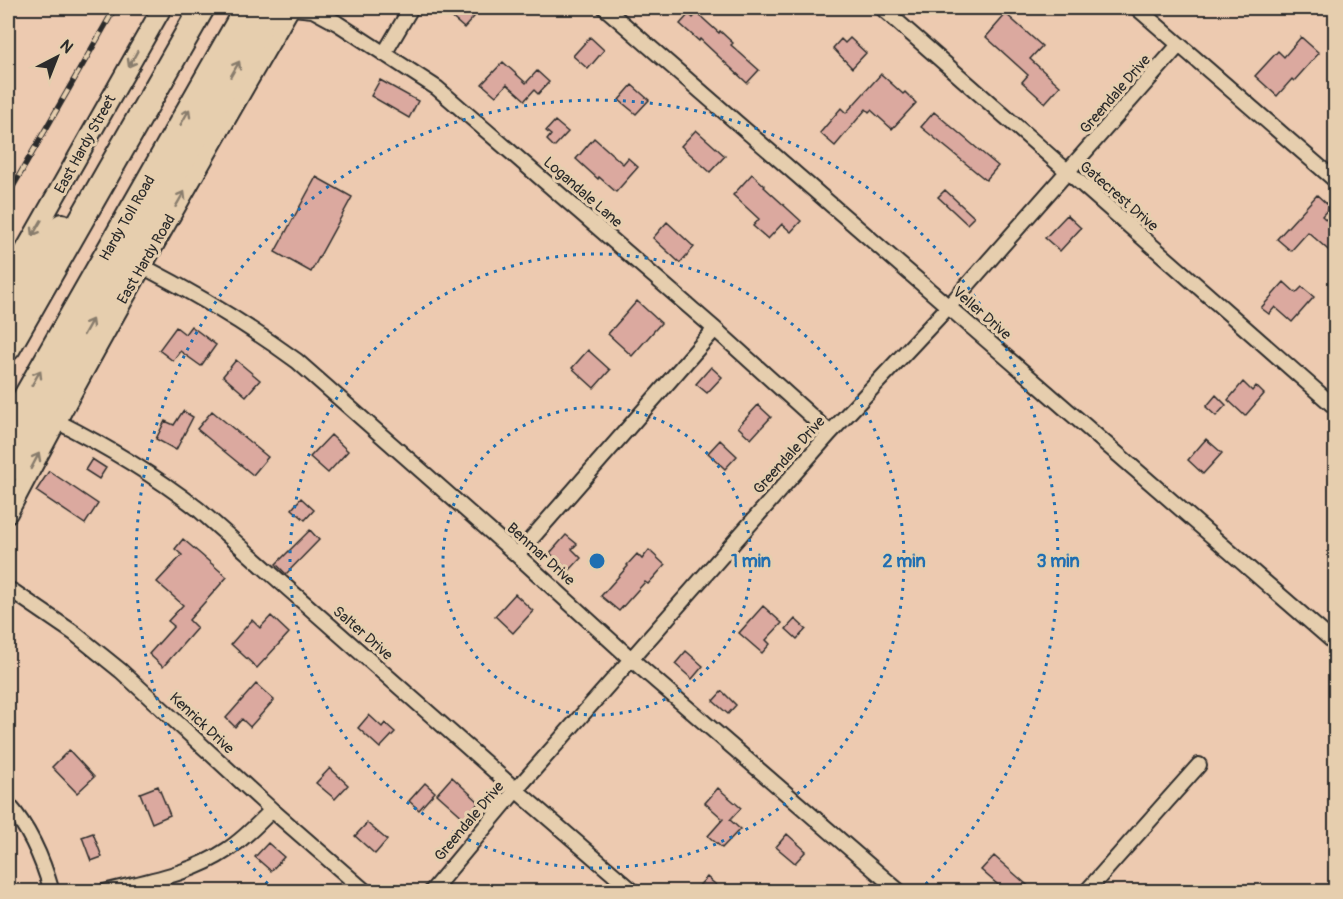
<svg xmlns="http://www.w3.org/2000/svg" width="1343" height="899" font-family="Pangolin,sans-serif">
  <rect width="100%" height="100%" fill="#edcab0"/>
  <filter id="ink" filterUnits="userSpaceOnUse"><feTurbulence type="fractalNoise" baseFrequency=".0167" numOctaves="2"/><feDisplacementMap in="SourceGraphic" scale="12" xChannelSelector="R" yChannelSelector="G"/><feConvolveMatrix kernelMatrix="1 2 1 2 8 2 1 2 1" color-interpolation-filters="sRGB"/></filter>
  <g filter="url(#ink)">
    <!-- building -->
    <path fill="#dba99f" stroke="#2b2b2b" stroke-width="1.5" d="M441,8h41l-18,20z
      M697,13l22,20 1,-2 13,12 -2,2 28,25 -12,13 -47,-44 -1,2 -19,-17 9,-10 4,4z
      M1006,14l36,32 -12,13 30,27 -15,17 -23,-21 6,-7 -42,-38z
      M590,37l14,13 -16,19 -15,-13z
      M1301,37l18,16 -25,28 -2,-2 -15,17 -22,-20 23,-25 6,6z
      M850,38l16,15 -14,15 -19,-20 8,-9 4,4z
      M503,62l23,21 11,-12 12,11 -11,12 -4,-4 -9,10 -18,-16 -11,12 -14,-12z
      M881,74l22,20 2,-2 11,11 -24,26 -21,-19 -2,2 -3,-3 -31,37 -15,-13 21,-25 5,5z
      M380,80l38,21 -9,17 -38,-22z
      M632,85l17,15 -13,14 -17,-14z
      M934,112l64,54 -12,14 -65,-53z
      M555,121l13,11 -14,15 -7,-7 4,-5 -5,-4z
      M696,130l29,26 -15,16 -29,-26z
      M594,138l29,26 5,-6 10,9 -22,25 -17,-15 -1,2 -22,-20z
      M752,174l13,12 -1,1 37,34 -10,11 -9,-8 -14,15 -15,-13 6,-7 -26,-24z
      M316,177l36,20 -41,75 -36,-20z
      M945,190l29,27 -7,7 -29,-27z
      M1317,195l13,12 -8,9 13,12v28l-27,-24 -17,19 -14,-12z
      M1067,215l14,13 -21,23 -15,-13z
      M667,222l27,25 -14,16 -27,-25z
      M1284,282l12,11 6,-6 12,10 -22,25 -17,-15 -6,7 -8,-6z
      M637,301l24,22 -29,33 -24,-22z
      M191,326l25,19 -15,21 -21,-15 -7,10 -14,-11 17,-23 9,7z
      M588,350l22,20 -16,18 -22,-20z
      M236,360l24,20 -14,16 -23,-20z
      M711,367l11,10 -15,16 -11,-9z
      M1243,382l9,9 4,-5 8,8 -19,22 -17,-16z
      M1216,395l10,10 -10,11 -10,-9z
      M758,405l13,12 -20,22 -13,-12z
      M183,411l10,6 -17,33 -20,-11 9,-18 9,4z
      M212,411l56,46 -15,18 -56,-46z
      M331,435l17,16 -20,22 -18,-16z
      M1206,439l16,14 -19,21 -15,-14z
      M720,440l17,16 -12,13 -17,-16z
      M92,459l14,9 -7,11 -14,-9z
      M49,471l49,33 -13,20 -49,-33z
      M301,498l13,12 -9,10 -13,-11z
      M310,530l9,10 -33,34 -10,-10z
      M566,535l11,9 -5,5 9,9 -12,13 -19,-18z
      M183,539l44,38 -38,43 8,8 -34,39 -14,-13 25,-28 -6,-5 15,-16 -26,-23 25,-27 -7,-6z
      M649,550l16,15 -17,19 -3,-2 -26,29 -18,-15 27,-30 -1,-1 10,-11 5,5z
      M515,594l18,17 -20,22 -18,-17z
      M763,606l19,17 -16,17 4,4 -8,9 -23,-20z
      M271,616l18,17 -32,35 -26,-24 21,-24 8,8z
      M795,619l11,10 -9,10 -11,-10z
      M686,651l17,15 -11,13 -17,-15z
      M256,684l18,16 -24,27 -8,-8 -7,8 -9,-9z
      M722,691l14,14 -8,9 -15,-13z
      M369,715l13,12 3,-4 10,9 -15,16 -22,-20z
      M69,750l25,27 -17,16 -25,-26z
      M330,768l18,17 -13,14 -19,-16z
      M452,777l27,25 -14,17 -28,-25z
      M425,783l10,9 -16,18 -10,-9z
      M158,786l12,29 -18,8 -12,-30z
      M718,788l23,20 -11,12 10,9 -18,19 -14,-12 15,-17 -18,-16z
      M367,823l20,17 -12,14 -20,-18z
      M93,833l9,24 -11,4 -9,-24z
      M787,834l19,17 -11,12 -19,-16z
      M268,843l16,14 -13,14 -16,-14z
      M994,856l40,35h-29l-24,-21z
      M707,877l16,14h-29z"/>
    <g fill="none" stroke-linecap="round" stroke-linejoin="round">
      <!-- street casing -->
      <g stroke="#2b2b2b" stroke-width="18">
        <path id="street" d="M293,8l20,2 24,13 100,65 278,241 115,104
          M605,8l731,636
          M882,8l454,400
          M1137,8l199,173
          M384,54l27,-46
          M142,266c54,28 106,59 155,95l220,194 114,104 269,233
          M56,421c50,25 97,53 142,88l318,281 118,102
          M517,555l198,-226
          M8,589l6,3 60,41 47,38 151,139 94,82
          M8,804c22,25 35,56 44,88
          M104,892c42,-11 86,-17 123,-42 17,-11 31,-26 45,-40
          M431,892l85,-102 314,-357 119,-127 230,-261
          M1086,892l113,-127"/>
      </g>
      <!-- secondary casing -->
      <g stroke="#2b2b2b" stroke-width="22">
        <path id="secondary" d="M8,280l154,-272
          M8,513c89,-171 186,-338 282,-505"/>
      </g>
      <!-- highway casing -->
      <g stroke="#2b2b2b" stroke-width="28">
        <path id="highway" d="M8,302l54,-76
          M8,348l194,-340
          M8,428l239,-420
          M8,470l145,-259 118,-203"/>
      </g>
      <!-- street -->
      <use href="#street" stroke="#e6ceae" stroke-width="14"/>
      <!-- secondary -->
      <use href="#secondary" stroke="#e6ceae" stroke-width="18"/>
      <!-- highway -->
      <use href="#highway" stroke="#e6ceae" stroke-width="24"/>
      <!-- rail casing -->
      <g stroke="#2b2b2b" stroke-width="6">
        <path id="rail" d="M8,195l107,-187"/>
      </g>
      <!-- rail -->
      <use href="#rail" stroke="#e6ceae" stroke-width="4" stroke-dasharray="11" stroke-linecap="butt"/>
    </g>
    <!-- one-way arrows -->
    <defs><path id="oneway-shaft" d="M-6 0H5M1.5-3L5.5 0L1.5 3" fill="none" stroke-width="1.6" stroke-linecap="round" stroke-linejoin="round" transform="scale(1.5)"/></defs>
    <g stroke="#887c6c">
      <use href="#oneway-shaft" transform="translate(133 59) rotate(119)"/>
      <use href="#oneway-shaft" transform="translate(235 69) rotate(-60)"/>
      <use href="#oneway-shaft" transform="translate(185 117) rotate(-60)"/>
      <use href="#oneway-shaft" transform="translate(180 199) rotate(-60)"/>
      <use href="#oneway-shaft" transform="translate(37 228) rotate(120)"/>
      <use href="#oneway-shaft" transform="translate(88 327) rotate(-61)"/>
      <use href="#oneway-shaft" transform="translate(36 378) rotate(-60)"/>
      <use href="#oneway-shaft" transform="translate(35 461) rotate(-62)"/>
    </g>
  </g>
  <!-- distance rings -->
  <g fill="none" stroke="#1f6fb2" stroke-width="3" stroke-dasharray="3 6">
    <circle cx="597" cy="561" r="154"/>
    <circle cx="597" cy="561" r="307"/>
    <path d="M274 890A461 461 0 1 1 920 890"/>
  </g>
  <g text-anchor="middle" stroke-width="6" stroke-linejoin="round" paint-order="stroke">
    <!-- street labels -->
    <g font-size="15" fill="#2b2b2b" stroke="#e6ceae">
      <text transform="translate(1115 94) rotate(-49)" y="5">Greendale Drive</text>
      <text transform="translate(85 144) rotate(-61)" y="5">East Hardy Street</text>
      <text transform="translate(583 192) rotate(41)" y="5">Logandale Lane</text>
      <text transform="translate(1119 196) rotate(41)" y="5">Gatecrest Drive</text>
      <text transform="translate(127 218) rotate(-60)" y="5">Hardy Toll Road</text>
      <text transform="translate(146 259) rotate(-60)" y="5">East Hardy Road</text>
      <text transform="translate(982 313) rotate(41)" y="5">Veller Drive</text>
      <text transform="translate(789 455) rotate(-48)" y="5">Greendale Drive</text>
      <text transform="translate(541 554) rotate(42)" y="5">Benmar Drive</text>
      <text transform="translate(363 633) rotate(41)" y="5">Salter Drive</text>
      <text transform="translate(202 723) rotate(43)" y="5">Kenrick Drive</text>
      <text transform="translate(469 821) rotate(-50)" y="5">Greendale Drive</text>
    </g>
  </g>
  <circle cx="597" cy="561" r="9" fill="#1f6fb2" stroke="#e6ceae" stroke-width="3"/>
  <g font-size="18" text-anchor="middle" font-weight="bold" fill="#1f6fb2" stroke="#e6ceae" stroke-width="6" stroke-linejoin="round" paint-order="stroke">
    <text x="751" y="567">1 min</text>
    <text x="904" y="567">2 min</text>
    <text x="1058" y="567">3 min</text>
  </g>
  <!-- margin -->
  <rect width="1343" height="899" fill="none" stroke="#e6ceae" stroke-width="30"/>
  <rect x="15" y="15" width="1313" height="869" fill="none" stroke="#2b2b2b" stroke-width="2" filter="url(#ink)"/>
  <!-- north arrow -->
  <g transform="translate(57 57) rotate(42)" stroke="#e6ceae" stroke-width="4.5" paint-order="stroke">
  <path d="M0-4.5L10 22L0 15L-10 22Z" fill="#2b2b2b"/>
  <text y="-9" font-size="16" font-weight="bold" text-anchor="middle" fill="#2b2b2b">N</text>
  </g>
</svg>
